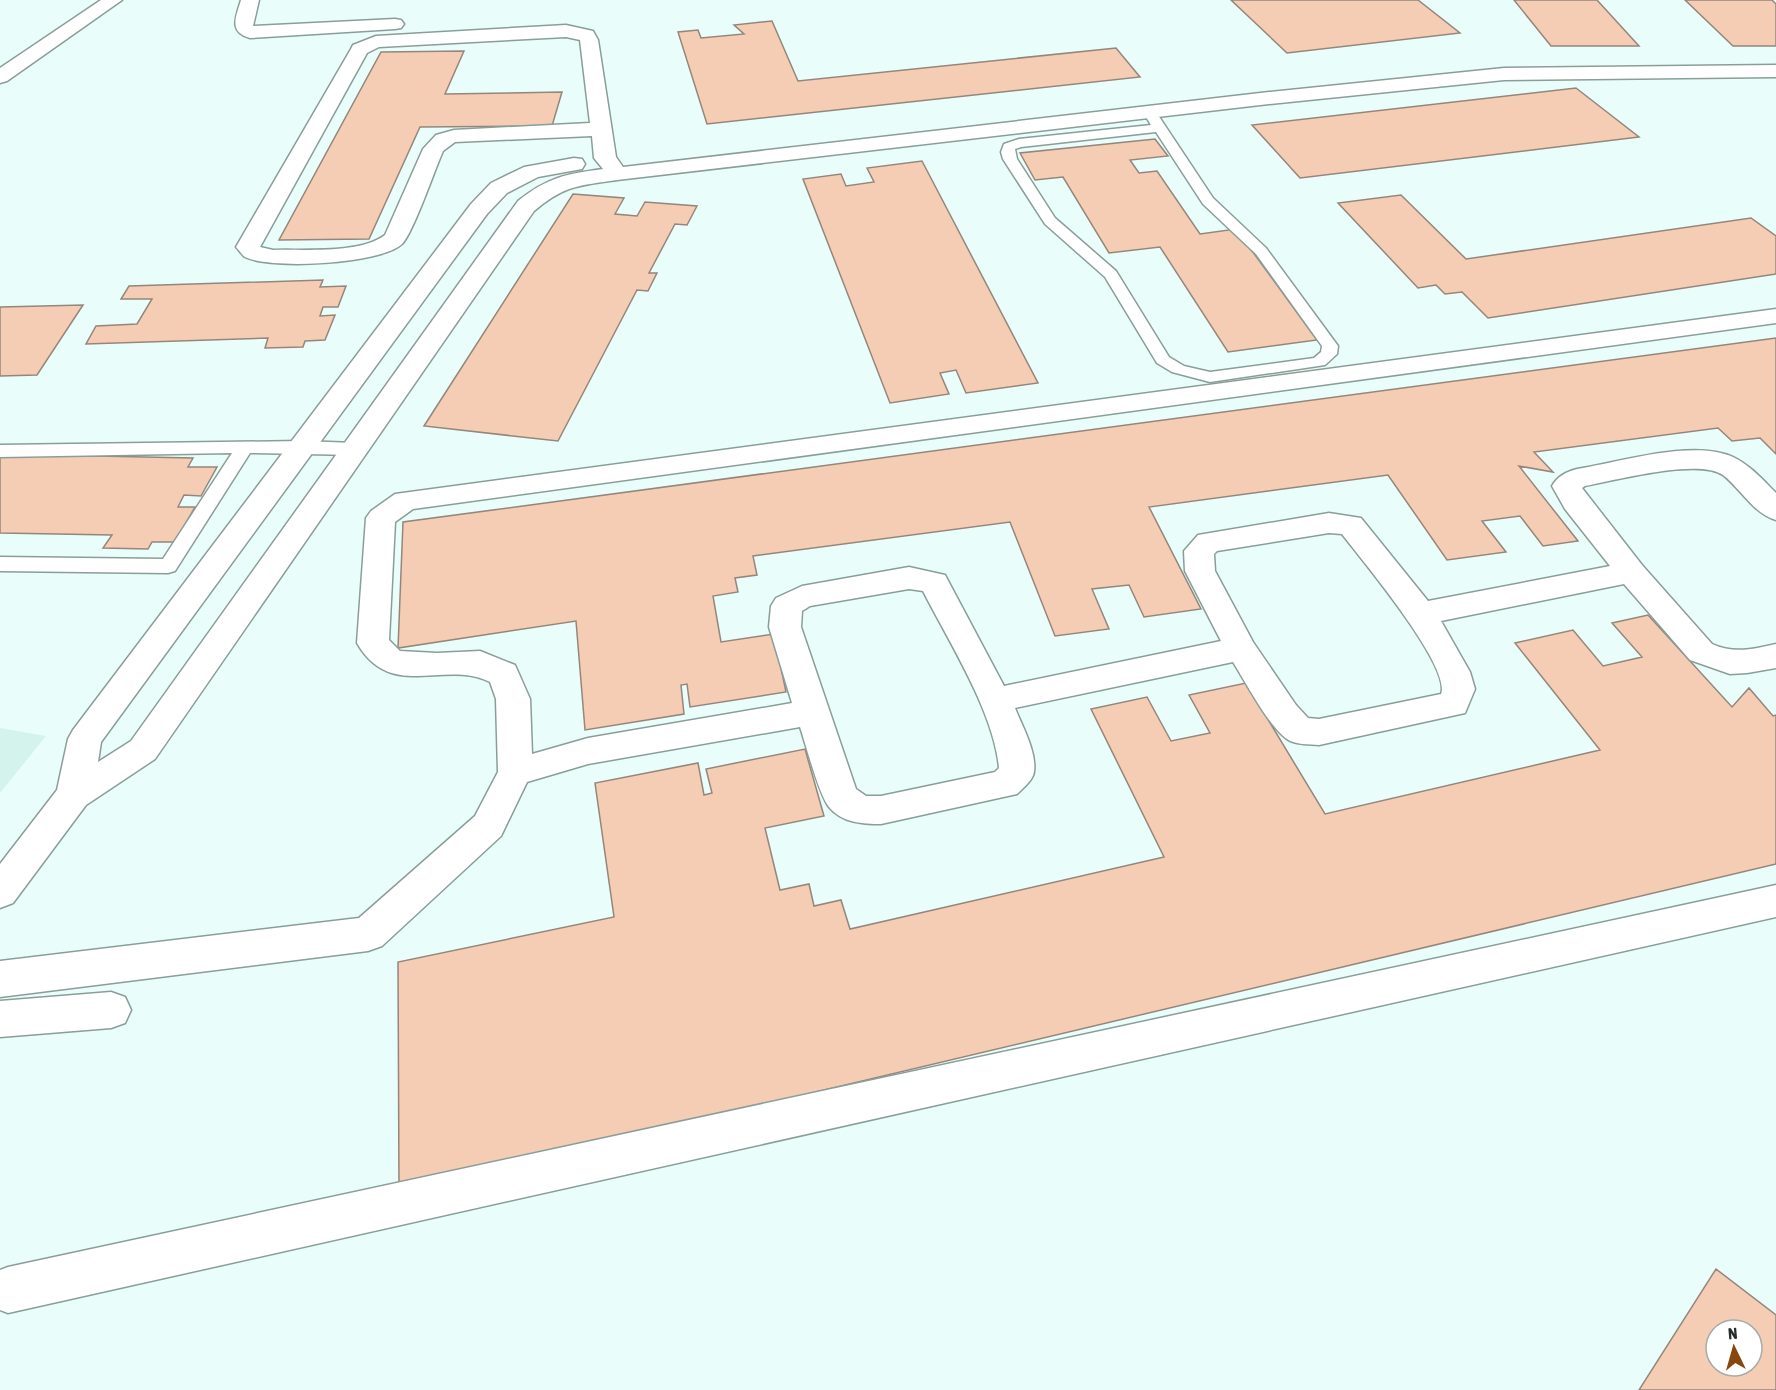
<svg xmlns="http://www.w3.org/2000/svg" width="1776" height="1390" font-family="'Asap Condensed',sans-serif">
  <rect width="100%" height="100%" fill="#e9fefa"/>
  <!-- built -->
  <path fill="#d5f3ed" d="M0,728l46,8 -46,57z"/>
  <!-- building -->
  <path fill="#f4cdb4" stroke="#94867c" stroke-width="1.5" fill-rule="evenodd" d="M1231,0h187l42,33 -173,20z
    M1514,0h83l42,46h-88z
    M1685,0h87l4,4v42h-43z
    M772,21l26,60 318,-33 24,29 -433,47 -29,-92 20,-2 3,8 43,-4 -10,-9z
    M464,51l-19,43 117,-2 -10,34 -132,1 -51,112 -90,1 102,-188z
    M1576,88l63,49 -339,41 -48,-53z
    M1155,139l13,17 -38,4 9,13 18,-2 43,63 36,-5 81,111 -89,12 -68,-105 -51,6 -46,-76 -28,3 -15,-27z
    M922,161l116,222 -72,10 -10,-23 -16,3 9,21 -59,9 -87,-224 38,-5 5,12 28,-4 -7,-14z
    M573,194l51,4 -9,16 22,2 8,-14 52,4 -10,19 -12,-1 -26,49h8l-9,18 -11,-1 -79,151 -134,-15z
    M1401,195l65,64 285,-41 25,18v38l-288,44 -26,-26 -17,2 -9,-9 -18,3 -80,-85z
    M323,280l-3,7 26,-1 -8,21h-15l-3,9 15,-1 -10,25 -20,1 -2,6 -38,1 3,-10 -182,6 10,-18 41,-2 15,-25h-31l8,-13z
    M83,305l-46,70 -37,1v-69z
    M1776,338v116l-16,-16 -28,3 -14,-13 -184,24 19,20 -34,-6 59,75 -35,5 -23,-30 -38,5 24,31 -59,8 -59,-85 -239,32 52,102 -57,8 -15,-32 -37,4 17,40 -54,7 -45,-114 -257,34 4,19 -22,3 3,14 -25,4 8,46 53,-8 12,58 -96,15 -3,-23 -6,1 3,29 -99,16 -9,-109 -178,27 5,-126z
    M0,454l193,4 -5,9h29l-16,29 -17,-1 -6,12h17l-20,35h-23l-4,7 -45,-1 9,-13 -112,-2z
    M1648,615l84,92 17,-19 24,28 3,-1v149l-1377,327 -1,-229 216,-45 -19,-134 103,-20 6,32 8,-2 -6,-24 99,-20 19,67 -59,12 15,62 29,-6 5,22 27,-6 9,29 314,-72 -73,-148 56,-12 24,44 39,-8 -21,-38 57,-12 79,131 275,-64 -85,-107 58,-13 30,36 39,-9 -30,-34z
    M1716,1269l60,46v75h-137zM1716,1330h36v36h-36z"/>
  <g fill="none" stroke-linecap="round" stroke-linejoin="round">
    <!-- lane casing -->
    <g stroke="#8a9e99" stroke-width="3">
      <path id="lane" d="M1149,108l5,1 59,89 53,50 72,98 -1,8 -12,11 -115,17 -38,-10 -15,-9 -52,-86 -60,-53 -42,-65 -2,-7 3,-8 15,-5 132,-14 -8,-13zM1156,132l47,72 53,50 66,92 -1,6 -7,6 -104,14 -26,-6 -15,-9 -53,-86 -61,-53 -38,-59 -2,-10 6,-2z
        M302,441l53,2 6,2 3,4 -3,4 -6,2 -105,-2 -75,118 -7,2 -168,-2v-14l163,2 69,-106 -232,4v-12z"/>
    </g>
    <!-- street casing -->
    <g stroke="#8a9e99" stroke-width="3">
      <path id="street" d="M101,0h21l-115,81 -7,2v-15z
        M241,0h18l-6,26 142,-7 6,1 3,4 -3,4 -6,1 -145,9c-22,-6 -14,-21 -9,-38z
        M566,25l27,6 5,9 18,117 7,10 646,-75 235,-24 272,-3v12l-272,3 -235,24 -652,76c-39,6 -52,5 -83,31l-379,548 -69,46 -73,98 -13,5v-44l57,-74 11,-51 5,-9 398,-526 20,-21 33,-16 50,-9 8,1 3,5 -3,5 -44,8 -31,16 -20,21 -386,528 -3,20 33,-21 387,-540c30,-24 48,-27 85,-32l-9,-11 -2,-22 -137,6 -12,9c-8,18 -30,82 -41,93 -21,20 -131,26 -157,13 -3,-2 -6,-7 -9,-10l115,-198 2,-4 23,-9zM566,37l14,3 10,83 -136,7 -18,5 -13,14 -38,86c-25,19 -80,14 -112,15l-13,-3 107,-194 12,-6z
        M1776,309v14l-1363,186 -18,13 -6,118 11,11 37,2 43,-2 35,14 15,34 2,55 56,-16 204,-35 -23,-76 2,-21 5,-8 26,-12 107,-19 36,8 59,111 217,-45 -36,-70 -1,-20 14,-16 131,-22 32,5 67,83 182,-35 -45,-57 -13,-23c6,-10 14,-14 25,-17 43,-7 116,-30 156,-12 17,8 30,23 43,36v27c-22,-6 -35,-31 -53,-45 -24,-17 -107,5 -138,11l-3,2 60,77 70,79c22,10 42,5 64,0v24l-29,5 -17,1 -40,-14 -66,-76 -183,37 29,51 5,17 -10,24 -146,32c-10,-1 -24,0 -32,-6 -18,-12 -42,-58 -54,-77l-218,46c7,18 22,44 19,64 -1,8 -11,16 -17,22l-136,30c-18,0 -39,-1 -52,-17 -10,-12 -23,-62 -29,-80l-212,37 -61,18 -26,54 -119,110 -14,5 -368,46v-36l359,-43 116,-102 23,-44 -2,-73 -6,-17c-46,-23 -99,20 -133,-39l9,-125 5,-7 24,-17zM1329,533l13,1c19,25 110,133 99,160l-122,25 -11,-1 -12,-13 -43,-63 -38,-71 -1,-17 3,-3zM909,589l14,2c26,51 71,121 76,177l-4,4 -114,24h-15l-10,-7 -55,-162 1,-16 8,-5z
        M1776,885v32l-1768,396 -8,-3v-40l8,-3z
        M111,992l14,5 6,13 -6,13 -14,5 -111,9v-36z"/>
    </g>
    <!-- lane -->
    <use href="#lane" fill="#fff" fill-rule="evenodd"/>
    <!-- street -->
    <use href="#street" fill="#fff" fill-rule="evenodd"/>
  </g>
  <!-- north arrow -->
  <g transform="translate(1734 1348) rotate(355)"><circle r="28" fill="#ffffff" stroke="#a8abab" stroke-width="1.5"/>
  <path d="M0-4.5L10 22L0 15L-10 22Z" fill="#86460e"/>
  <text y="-9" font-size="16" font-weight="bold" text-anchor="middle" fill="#262e2c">N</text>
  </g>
</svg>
